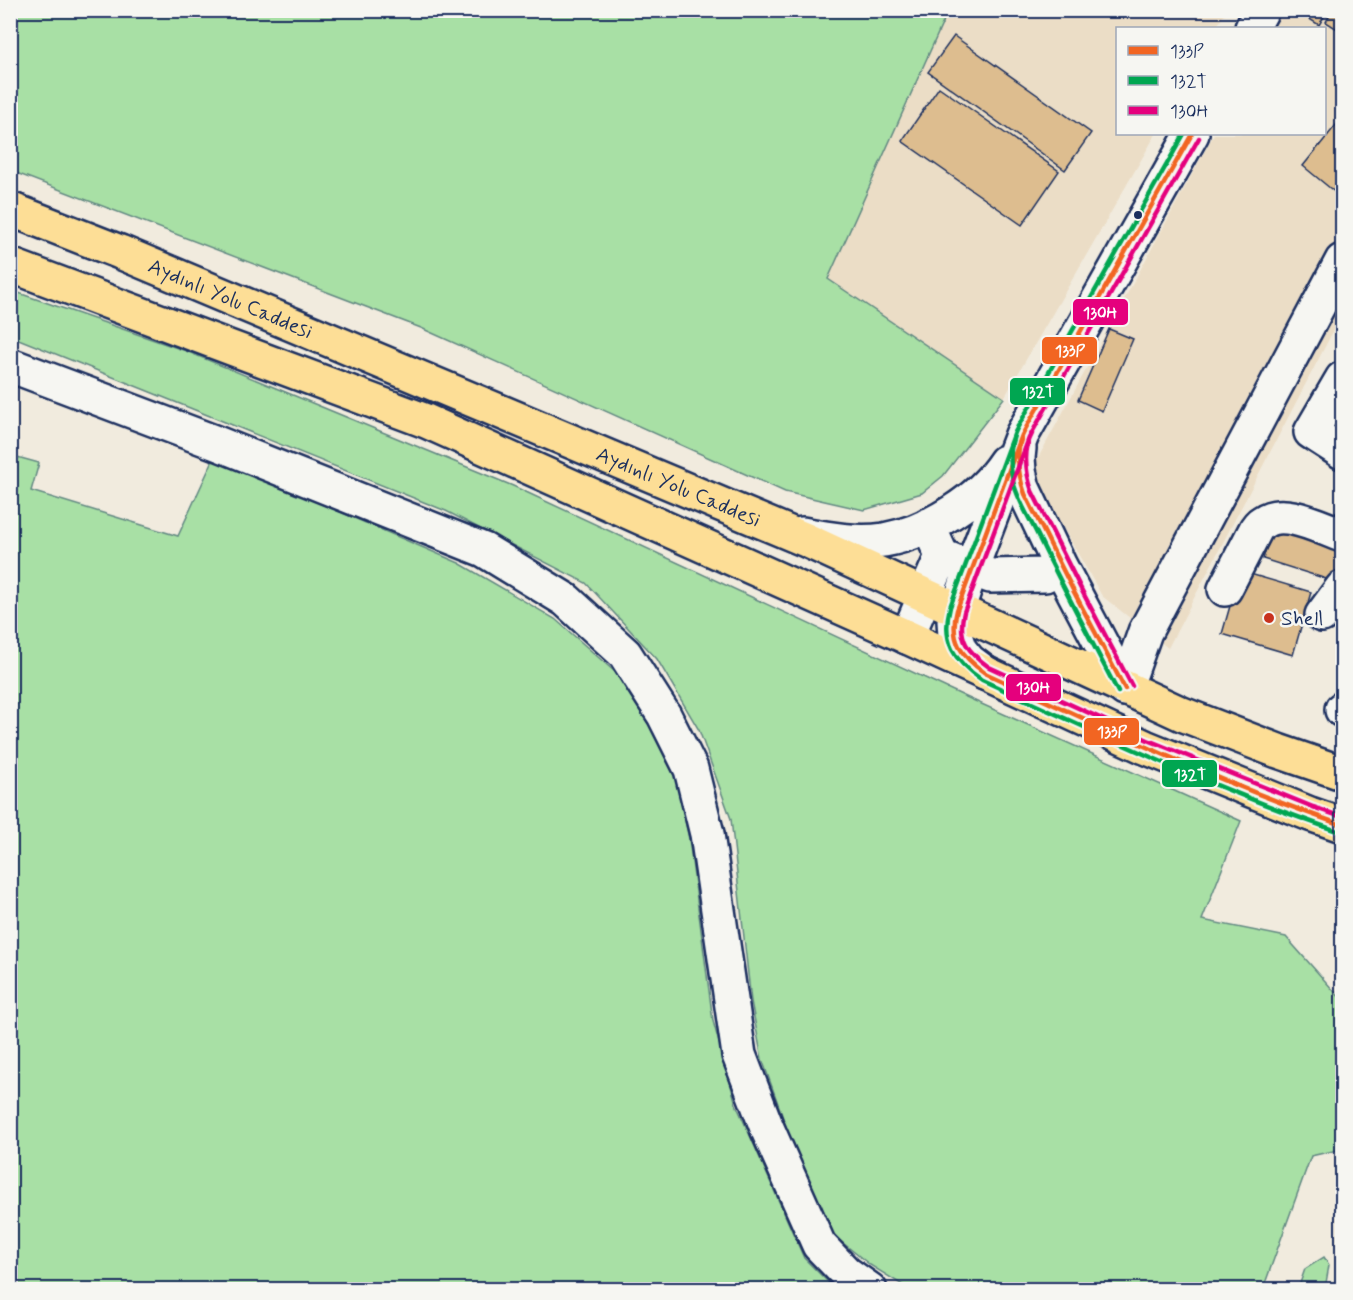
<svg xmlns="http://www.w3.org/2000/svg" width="1353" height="1300" font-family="Mynerve,sans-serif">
  <rect width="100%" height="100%" fill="#f1ebde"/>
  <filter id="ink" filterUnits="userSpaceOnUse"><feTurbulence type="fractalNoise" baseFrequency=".0167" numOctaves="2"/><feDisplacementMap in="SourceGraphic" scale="12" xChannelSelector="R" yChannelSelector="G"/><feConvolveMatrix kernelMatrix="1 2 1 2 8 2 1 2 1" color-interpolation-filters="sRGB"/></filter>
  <g filter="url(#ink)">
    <!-- built -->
    <path fill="#ebddc6" d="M948,11h278l-10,17h-98v106h38l-152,264 -176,-119z
      M1281,11h61v303l-174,334 -66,-52 -71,-125 183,-337h110v-106h-53z"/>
    <!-- green -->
    <path fill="#a8e0a5" stroke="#628882" stroke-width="1.5" d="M10,11h938l-120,268 176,119 -61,78 -21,17 -58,17 -79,-18 -364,-164 -410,-157z
      M10,290l176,61 327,135 453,211 275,124 -39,99 84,17 56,63v149l-31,7 -48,133h-354l-39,-24 -38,-31 -41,-94 -29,-81 -11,-58 -20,-182 -32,-89 -42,-71 -71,-76 -140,-72 -435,-175z
      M10,455l29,8 -8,28 147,45 36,-78 245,105 96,56 60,53 34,53 27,54 13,60 24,182 23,83 68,154 31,31h-824z
      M1324,1257l5,8 -4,24h-27l7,-20z"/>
    <!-- building -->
    <path fill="#ddbd8f" stroke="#1b2f5e" stroke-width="1.5" d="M1295,10h33l-9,15z
      M1332,10h10v22l-16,-10z
      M954,36l137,97 -26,37 -137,-98z
      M939,87l120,84 -37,54 -120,-84z
      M1340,120l2,2v76l-39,-32z
      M1109,329l24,10 -31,72 -24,-11z
      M1272,528l70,22v10l-6,22 -73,-23z
      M1240,571l71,21 -18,63 -71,-21z"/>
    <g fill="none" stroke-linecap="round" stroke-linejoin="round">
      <!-- minor casing -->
      <g stroke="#1b2f5e" stroke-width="38">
        <path id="minor" d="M1252,28l10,-18
          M10,365l209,79 265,106 82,50 59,54 39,61 27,54 16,65 32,221 28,73 52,117 27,28 24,17
          M1342,379l-31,53 31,20
          M1019,448l-1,10 1,13 4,17 37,78 65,123
          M928,525l14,31 48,20 55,-1 15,-9
          M802,534c27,5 55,10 82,6 45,-8 96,-40 121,-78
          M1225,589l31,-60c2,-3 4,-6 7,-7 21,-15 58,6 79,13
          M1322,615l20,-27
          M907,637l35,-81
          M985,673l-16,-12 -9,-11 -5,-14 -1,-15 17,-52 51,-134 170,-301
          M1125,689l20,-57 197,-371
          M1342,709v1"/>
      </g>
      <!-- major casing -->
      <g stroke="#1b2f5e" stroke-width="38">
        <g id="major">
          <path id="s1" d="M10,209l110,43 686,288 376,174 96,37 64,22"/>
          <path d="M10,265l416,156 481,216 238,110 165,67 32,11"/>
        </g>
      </g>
      <!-- minor -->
      <use href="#minor" stroke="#f6f6f2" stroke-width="33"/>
      <!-- major -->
      <use href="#major" stroke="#fdde96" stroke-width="33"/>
      <!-- bus-1 casing -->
      <g stroke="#f6f6f2" stroke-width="9">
        <path id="bus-1" d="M1192,134l-170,301 -65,175c-8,30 4,46 28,63 117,54 235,110 357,152
          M1025,430c-11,20 -7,44 0,64l49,98 51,97"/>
      </g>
      <!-- bus-2 casing -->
      <g stroke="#f6f6f2" stroke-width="9">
        <path id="bus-2" d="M1184,134l-169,298 -65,175c-9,35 4,54 32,73 117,54 235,110 358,152
          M1018,426c-9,17 -9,36 -5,55 5,21 18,39 27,59 25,51 52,102 78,152"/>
      </g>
      <!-- bus-3 casing -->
      <g stroke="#f6f6f2" stroke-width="9">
        <path id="bus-3" d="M1199,138l-170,300 -65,174c-7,27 4,40 25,55l159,73 165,67 29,10
          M1032,434c-10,18 -6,39 0,57l49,98 51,97"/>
      </g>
      <!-- bus-1 -->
      <use href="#bus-1" stroke="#f26522" stroke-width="4.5"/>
      <!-- bus-2 -->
      <use href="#bus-2" stroke="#00a651" stroke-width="4.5"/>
      <!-- bus-3 -->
      <use href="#bus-3" stroke="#e5007d" stroke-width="4.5"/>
    </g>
  </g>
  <!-- markers -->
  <circle fill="#1b2f5e" stroke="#f6f6f2" stroke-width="2" cx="1138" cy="215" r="5"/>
  <circle fill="#c8321e" stroke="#f6f6f2" stroke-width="2" cx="1269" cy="618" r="6"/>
  <g text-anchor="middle" stroke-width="5" stroke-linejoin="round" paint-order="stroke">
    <!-- street labels -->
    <g font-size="21" fill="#1b2f5e" stroke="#f6f6f2">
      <text dy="7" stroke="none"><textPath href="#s1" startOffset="238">Aydınlı Yolu Caddesi</textPath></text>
      <text dy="7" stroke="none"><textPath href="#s1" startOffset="724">Aydınlı Yolu Caddesi</textPath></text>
    </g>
    <!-- poi labels -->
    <g font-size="21" fill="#1b2f5e" stroke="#f6f6f2" text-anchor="start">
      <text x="1281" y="625">Shell</text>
    </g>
  </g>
  <g stroke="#f6f6f2" stroke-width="2">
    <rect x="1072" y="298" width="57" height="28" rx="6" fill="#e5007d"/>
    <rect x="1041" y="336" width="57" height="29" rx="6" fill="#f26522"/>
    <rect x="1009" y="377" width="57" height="29" rx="6" fill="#00a651"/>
    <rect x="1005" y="673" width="57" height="29" rx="6" fill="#e5007d"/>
    <rect x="1083" y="717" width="57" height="29" rx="6" fill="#f26522"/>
    <rect x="1161" y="759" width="57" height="29" rx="6" fill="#00a651"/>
  </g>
  <g font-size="16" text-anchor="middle" font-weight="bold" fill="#fff">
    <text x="1100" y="318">130H</text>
    <text x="1070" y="356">133P</text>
    <text x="1038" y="397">132T</text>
    <text x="1033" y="693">130H</text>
    <text x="1112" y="737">133P</text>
    <text x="1190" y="780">132T</text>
  </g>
  <!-- margin -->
  <rect width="1353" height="1300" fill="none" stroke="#f6f6f2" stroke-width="36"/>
  <rect x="18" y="18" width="1317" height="1264" fill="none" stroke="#1b2f5e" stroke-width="2" filter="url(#ink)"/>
  <!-- legend -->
  <rect x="1116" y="27" width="210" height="108" fill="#f6f6f2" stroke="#9ea6b7" stroke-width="1.5"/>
  <rect x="1128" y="46" width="30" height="9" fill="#f26522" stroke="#9ea6b7" stroke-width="1.5"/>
  <text x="1170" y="57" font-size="18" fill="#1b2f5e">133P</text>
  <rect x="1128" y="76" width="30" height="9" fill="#00a651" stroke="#9ea6b7" stroke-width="1.5"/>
  <text x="1170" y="87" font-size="18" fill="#1b2f5e">132T</text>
  <rect x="1128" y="106" width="30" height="9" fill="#e5007d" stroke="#9ea6b7" stroke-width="1.5"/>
  <text x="1170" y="117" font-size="18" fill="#1b2f5e">130H</text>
</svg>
